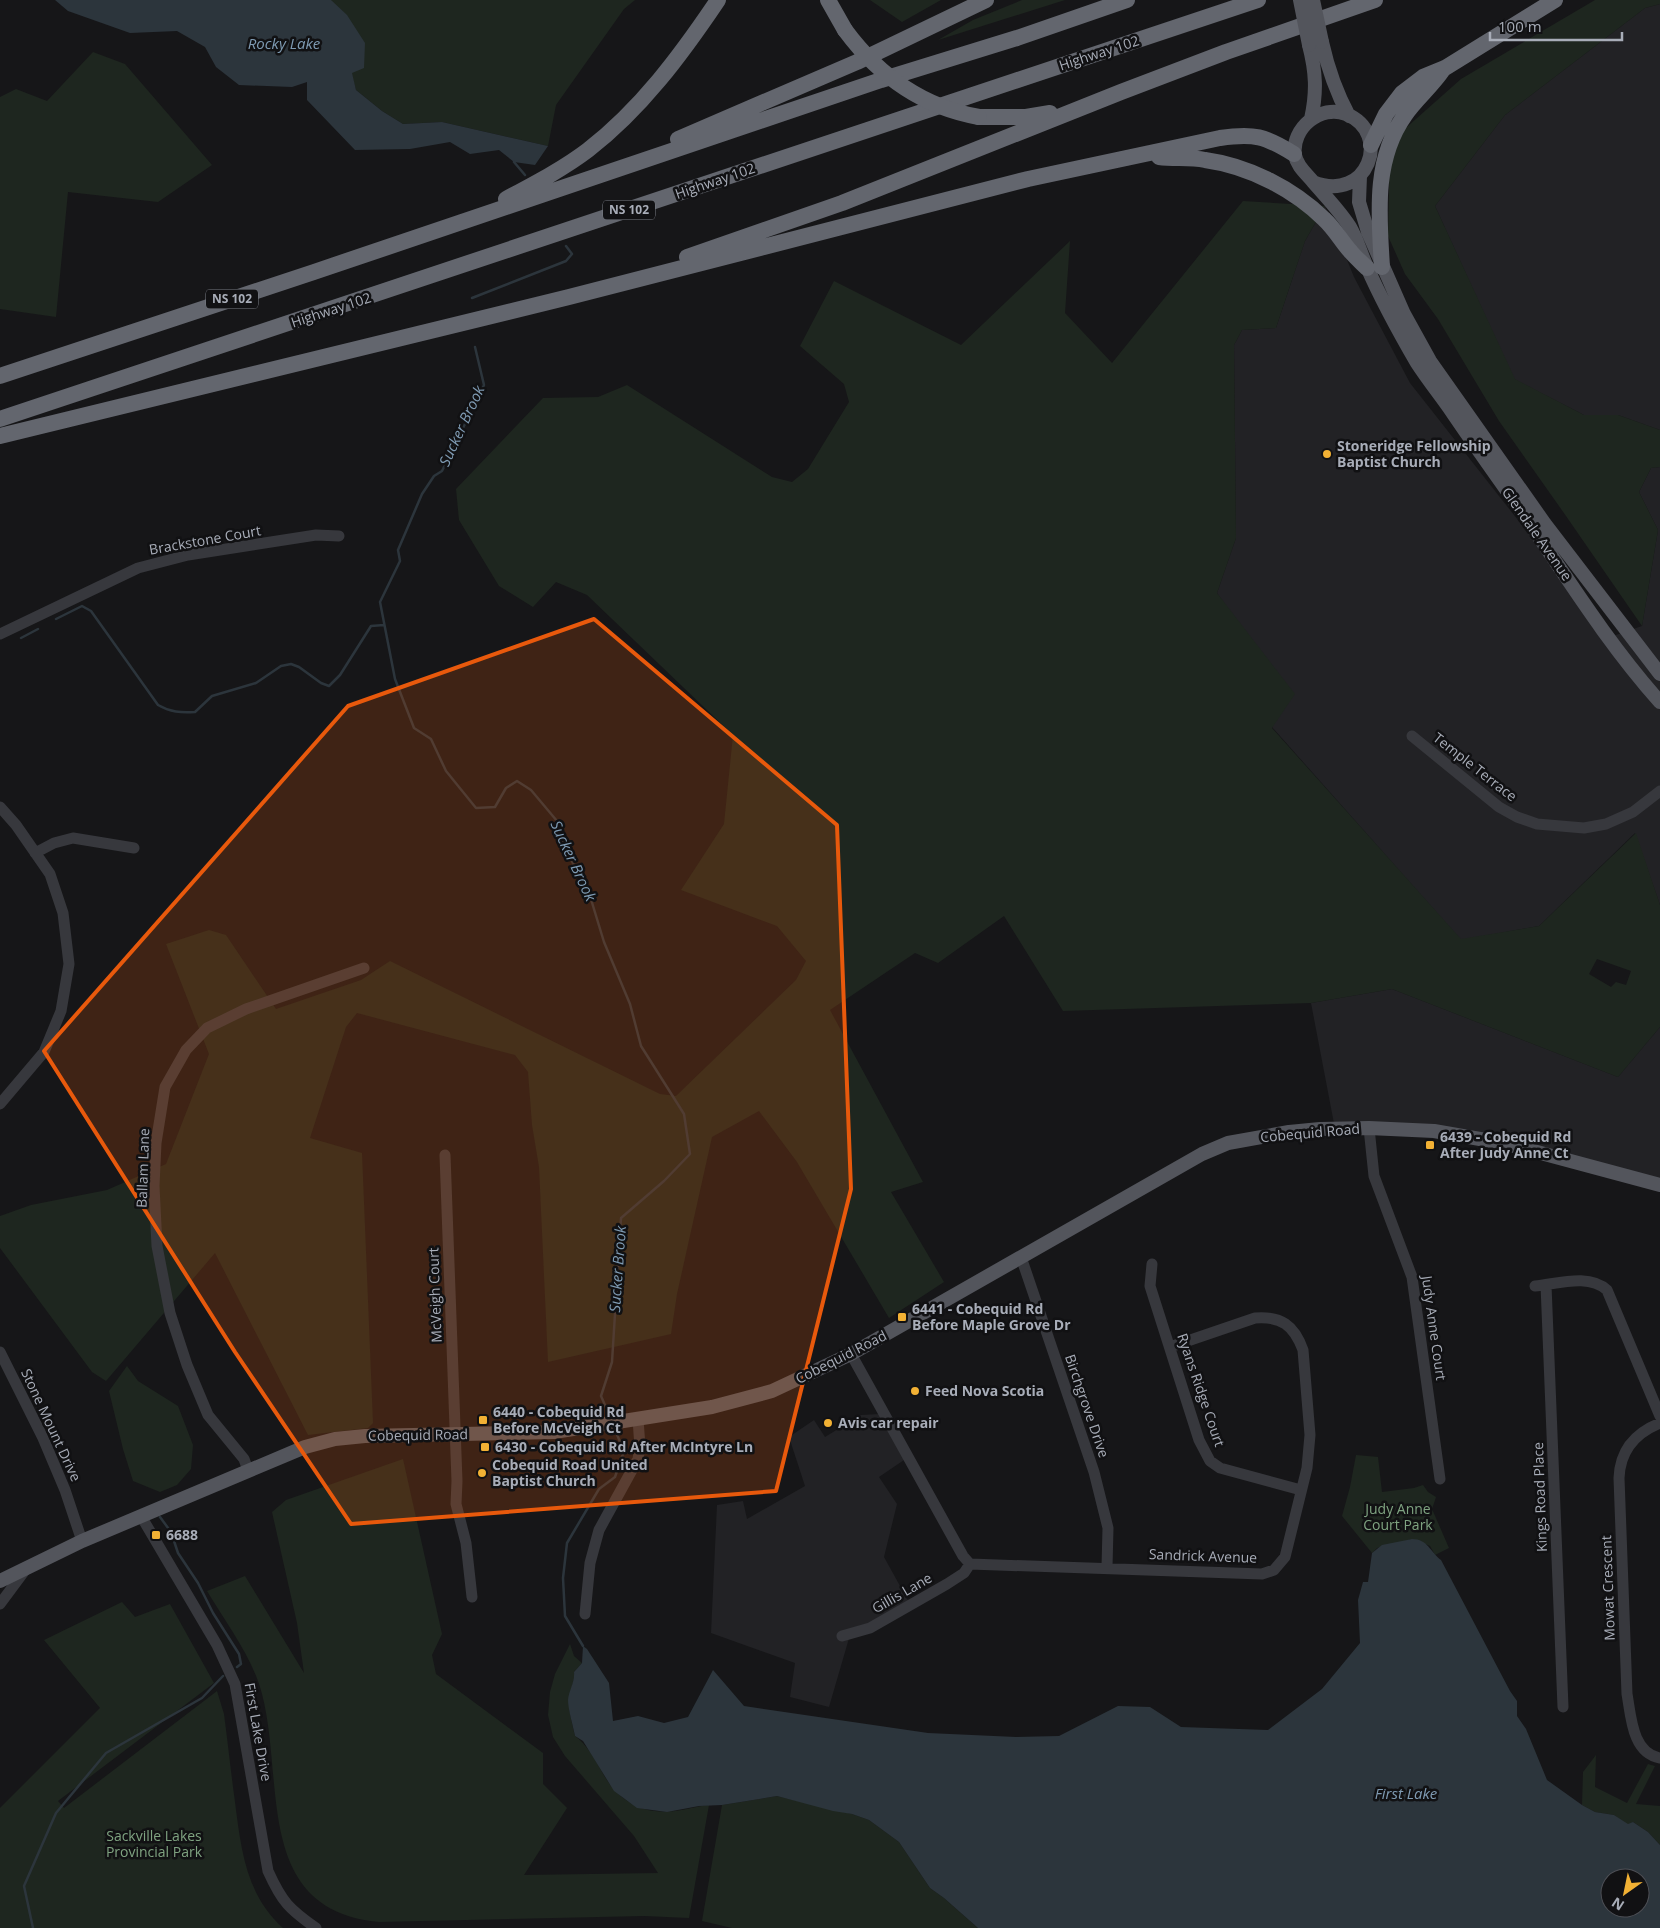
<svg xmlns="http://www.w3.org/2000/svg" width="1660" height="1928" font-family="'Open Sans',sans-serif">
  <rect width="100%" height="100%" fill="#161618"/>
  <!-- built -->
  <path fill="#222225" d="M1660,4v426l-42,-15h-34l-70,-36 -79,-173 70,-91 140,-107z
    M1325,206l29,71 56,106 200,254 32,-11 16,-96 -19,-38 12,-24 9,-1v438l-25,-72 -96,93 -78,14 -189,-213 -46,-121 -9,-13 19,-55 -2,-193 8,-15 34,-2 29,-87z
    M1392,989l226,88 42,-50v155l-165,-40 -84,-6 -75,-2 -25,-131z
    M880,1414l24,46 -25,17 18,27 -13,53 26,47 -36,21 -22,3 -23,79 -39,-10 5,-34 -84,-30 6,-128 26,-4 4,18 58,-33 -16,-49 25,-17 11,17 36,-22z"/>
  <!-- green -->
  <path fill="#1e261f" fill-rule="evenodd" d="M331,0h304l-11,9 -68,96 -8,41 -106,-24 -39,2 -21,-13 -26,-21z
    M870,0h71l-39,22z
    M1022,0h43l-127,40 35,-20z
    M1595,0h65v4l-15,4 -140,107 -70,91 80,173 69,36h34l42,15v37l-9,1 -12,24 19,38 -16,96 -76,-110 -67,-95 -61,-102 -33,-45 -17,-38 2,-94 71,-63z
    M93,52l32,12 87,101 -54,37 -90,-10 -12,125 -56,-8v-212l16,-8 31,12z
    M1243,201l82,5 -20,35 -29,87 -34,2 -8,15 2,193 -19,55 78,101 -23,34 189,211 78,-13 97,-93 24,72v122l-42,50 -226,-88 -81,14 -248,8 -59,-95 -66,47 -23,-10 -85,57 93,172 -32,10 53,90 -55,36 -92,-156 -38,-51 -47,26 -35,157 -6,40 -123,28 -9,-195 -7,-42 -4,-53 -13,-17 -158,-42 -11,14 -36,111 52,15 11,270 -5,5 -60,7 -93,-182 -109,128 -14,-9 -92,-124v-32l31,-11 76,-15 59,-26 43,-110 -43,-110 43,-14 17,5 50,74 85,-29 29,-19 270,133 16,2 120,-116 10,-19 -29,-35 -96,-36 43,-66 9,-89 -146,-140 -31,-13 -23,25 -34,-21 -40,-66 -3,-31 87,-91 55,-1 29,-12 145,92 20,5 16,-13 41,-67 -5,-18 -44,-38 34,-65 127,64 109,-104 -5,72 47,50zM1597,959l34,12 -5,14 -10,-3 -5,5 -22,-13z
    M127,1366l11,15 40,25 15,39 -2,24 -14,16 -17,7 -27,-11 -10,-32 -14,-58z
    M1356,1455l22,2 4,35 32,-4 9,-3 5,7 8,5 -4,12 17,39 -14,7 -5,-9 -18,-7 -35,9 -5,5 -30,-37 8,-29z
    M403,1459l39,175 -10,21 4,19 107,79v31l24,24 -43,67 134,-2 -24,-37 -69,-80 -12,-19 -5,-22 2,-23 5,-18 15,-30 4,12 8,7 -8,9c1,10 -4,18 -5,28 -1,8 4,27 6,36 12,9 20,23 27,36 16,29 40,43 73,39 11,-1 22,-5 34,-6l-20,113 -45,-2 -265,6c-126,-12 -94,-140 -117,-228 -9,-36 -36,-71 -55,-103l38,-15 59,97 -7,-50 -25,-111 14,-12z
    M122,1602l13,15 35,-13 44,79 -156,118 6,7 153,-117 7,23c4,30 7,59 11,88 6,47 11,93 48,126h-283v-120l100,-100 -56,-68z
    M1596,1755l-1,32 32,16 21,-39 7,2 -19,38 24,2v39l-12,-13 -15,-10 -5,3 -14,-10 -19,-3 -13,-7 1,-33z
    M777,1796l75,18 17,6 30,22 31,46 14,10 34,30h-246l-30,-7 20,-116z"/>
  <!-- water -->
  <path fill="#2c353c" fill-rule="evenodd" d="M55,0h276l16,15 18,28 -1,25 -12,5 4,17 26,21 21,13 39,-2 106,24 -13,19 -21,-3 -15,-12 -29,4 -20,-12 -40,7 -55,1 -48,-50v-18l-15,5 -53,-2 -23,-18 -11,-20 -28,-16 -47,2 -62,-22z
    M1412,1539c16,0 18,13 29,21l69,131 7,10v15l9,13 21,51 35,25 13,7 19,3 14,9 5,-2 15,10 12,13v83h-682l-34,-30 -14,-10 -31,-46 -30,-22 -17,-6 -19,-3 -56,-15 -55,9 -23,1 -32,6 -30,-4 -23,-17 -31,-50 -8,-5c-2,-10 -7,-27 -7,-36 1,-10 7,-18 6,-28l8,-9 1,-17 4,3 22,34 4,38 25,-5 26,7 24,-6 25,-47 31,36 184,27 88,4 43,-1 59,-30 32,1 31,20 87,3 54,-41 38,-46 -2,-43 5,-18h5l4,-29 10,-8zM1610,1878h30v30h-30z"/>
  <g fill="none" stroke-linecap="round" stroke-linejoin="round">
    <!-- stream -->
    <path stroke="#2c353c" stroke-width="2.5" d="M514,162l11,13
      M472,298l94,-37 6,-7 -6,-8
      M475,347l9,38 -42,86 -8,5 -12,18 -24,56 2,11 -20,41 15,77 19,49 17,11 15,32 30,37 19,-1 11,-19 11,-7 14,9 26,31 8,27 25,48 14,46 26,62 11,42 43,68 6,40 -26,27 -43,37 -9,144 -11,34 7,16
      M56,619l26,-13 9,5 67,94c12,7 23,8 37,7l17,-16 44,-13 25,-17 10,-2 8,3 22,16 8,3 11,-11 31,-49 13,-1
      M21,638l17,-9
      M160,1517l11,15 7,21 20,30 15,30 26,41 2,10 -4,3
      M583,1646l-18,-30 -2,-38 4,-35 32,-54 16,-12 9,-26 -9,-21
      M33,1928l-9,-42 32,-73 50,-60 96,-55 21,-22"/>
    <!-- minor -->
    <path stroke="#37383d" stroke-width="11" d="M0,634l138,-66 50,-13 128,-20 23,1
      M1412,736l87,71 18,10 20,7 47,4 22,-4 27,-12 27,-21
      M0,807l16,18 34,49 13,39 6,51 -8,47 -17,41 -44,52
      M35,853l19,-10 19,-5 61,10
      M1369,1128l5,48 38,101 28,202
      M445,1155l12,326 -1,23 10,39 6,54
      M1021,1257l73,215 14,56 -1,39
      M1152,1264l-2,22 49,154 11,21 10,7 81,22
      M1546,1285l17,422
      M1535,1286c22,-2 54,-13 72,4l53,126
      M0,1352l43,86 22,52 17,51
      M851,1354l112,202 7,8 292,10 12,-4 11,-13 22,-89 3,-33 -7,-85c-9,-25 -22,-34 -48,-32l-85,29
      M1660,1423c-25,10 -40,28 -41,55l8,216c4,22 5,59 33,64
      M248,1470l-4,-11 -36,-44 -21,-50 -17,-52 -13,-67 -3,-60 2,-43 9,-56 21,-37 21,-22 39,-19 118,-41
      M141,1516l76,129 18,39 33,187c14,31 21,38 48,57
      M0,1604l26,-35
      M585,1614l5,-51 9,-33 39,-71 2,-12 -2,-28
      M842,1636l28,-8 77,-44 17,-11 6,-9"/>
    <!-- major -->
    <path stroke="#53555c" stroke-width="14" d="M1322,42c6,27 14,50 27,74
      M1309,45c7,27 8,47 2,74
      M1360,176l-1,26 9,30 36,82 26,47 115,163 115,150
      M1313,182c55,22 80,-49 33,-68 -25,-10 -55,14 -51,41 2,12 12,19 19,28 12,14 26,28 36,44 7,12 11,27 17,40 14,32 32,65 50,96 11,17 24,33 35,49 23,34 47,67 70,100 44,64 86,132 138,190
      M0,1581l82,-40 223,-94 30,-8 30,-3 189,-4 158,-25 60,-16 79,-37 351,-200 26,-11 61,-11 31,-3 49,-1 65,3 69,12 157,42"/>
    <!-- highway -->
    <path stroke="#63666e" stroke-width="16" d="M828,0l17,30
      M979,117h47l24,-4
      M678,139l179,-77 129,-62
      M1371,145l15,-31 16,-21 21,-16 22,-9 110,-68
      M1159,157c15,2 31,0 46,3 44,6 88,29 119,59 11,10 17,22 27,33 5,6 11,11 16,16
      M506,199c28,-15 57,-30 82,-49 53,-41 93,-95 130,-150
      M687,257l155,-54 279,-111 105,-40 149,-52
      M1382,267c-3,-51 -9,-107 23,-152 11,-16 26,-28 37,-44
      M0,376l314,-104 567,-192 136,-42 110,-38
      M0,419l1258,-419
      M0,436l569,-139 459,-118 192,-41c34,-5 45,-2 74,16"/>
    <!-- major-bridge -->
    <path stroke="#53555c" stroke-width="14" d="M1300,0l9,45
      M1313,0l9,42"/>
    <!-- highway-bridge -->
    <path stroke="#63666e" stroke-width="16" d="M845,30c34,46 77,77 134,87"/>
  </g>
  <!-- marked area -->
  <path fill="#e8590c" fill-opacity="0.2" stroke="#e8590c" stroke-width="4" stroke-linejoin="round" d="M594,619l243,206 14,364 -75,302 -425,33 -116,-172 -191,-301 304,-345z"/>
  <!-- markers -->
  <g fill="#f2b134" stroke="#111113" stroke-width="2">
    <circle cx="1327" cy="454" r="5"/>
    <rect x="1425" y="1140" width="10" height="10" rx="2.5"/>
    <rect x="897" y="1312" width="10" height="10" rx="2.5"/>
    <circle cx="915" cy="1391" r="5"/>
    <rect x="478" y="1415" width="10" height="10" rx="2.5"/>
    <circle cx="828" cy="1423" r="5"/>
    <rect x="480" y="1442" width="10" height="10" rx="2.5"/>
    <circle cx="482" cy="1473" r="5"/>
    <rect x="151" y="1530" width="10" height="10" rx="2.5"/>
  </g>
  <g text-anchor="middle" stroke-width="5" stroke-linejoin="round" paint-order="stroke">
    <!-- shield labels -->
    <g fill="#111113" stroke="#7b7e86" stroke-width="1">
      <rect x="603" y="200.5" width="52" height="19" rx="4"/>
      <rect x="206" y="289.5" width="52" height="19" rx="4"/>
    </g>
    <g font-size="12" font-weight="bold" fill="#a8adb8">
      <text x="629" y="214">NS 102</text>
      <text x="232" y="303">NS 102</text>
    </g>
    <!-- street labels -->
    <g font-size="14" fill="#a8adb8" stroke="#111113">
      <text transform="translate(1099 53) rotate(-18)" y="5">Highway 102</text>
      <text transform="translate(715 181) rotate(-19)" y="5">Highway 102</text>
      <text transform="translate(331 310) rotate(-18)" y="5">Highway 102</text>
      <text transform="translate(1537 534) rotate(55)" y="5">Glendale Avenue</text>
      <text transform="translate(205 540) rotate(-10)" y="5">Brackstone Court</text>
      <text transform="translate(1475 767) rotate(38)" y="5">Temple Terrace</text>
      <text transform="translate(1310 1133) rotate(-5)" y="5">Cobequid Road</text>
      <text transform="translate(143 1168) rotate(-88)" y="5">Ballam Lane</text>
      <text transform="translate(435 1295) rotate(-92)" y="5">McVeigh Court</text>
      <text transform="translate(1434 1328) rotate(82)" y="5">Judy Anne Court</text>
      <text transform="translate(841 1357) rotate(-27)" y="5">Cobequid Road</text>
      <text transform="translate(1201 1390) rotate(71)" y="5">Ryans Ridge Court</text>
      <text transform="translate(1087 1406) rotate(71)" y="5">Birchgrove Drive</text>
      <text transform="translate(51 1425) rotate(65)" y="5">Stone Mount Drive</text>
      <text transform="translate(418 1435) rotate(-1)" y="5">Cobequid Road</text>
      <text transform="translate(1540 1497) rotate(-92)" y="5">Kings Road Place</text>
      <text transform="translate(1203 1556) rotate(2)" y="5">Sandrick Avenue</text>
      <text transform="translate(1608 1588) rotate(-92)" y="5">Mowat Crescent</text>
      <text transform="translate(902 1593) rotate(-30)" y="5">Gillis Lane</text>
      <text transform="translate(258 1732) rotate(80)" y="5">First Lake Drive</text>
    </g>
    <!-- poi labels -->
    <g font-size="14" font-weight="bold" fill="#a8adb8" stroke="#111113" text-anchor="start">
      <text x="1337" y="451">Stoneridge Fellowship<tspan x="1337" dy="16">Baptist Church</tspan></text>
      <text x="1440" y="1142">6439 - Cobequid Rd<tspan x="1440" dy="16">After Judy Anne Ct</tspan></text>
      <text x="912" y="1314">6441 - Cobequid Rd<tspan x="912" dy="16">Before Maple Grove Dr</tspan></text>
      <text x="925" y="1396">Feed Nova Scotia</text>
      <text x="493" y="1417">6440 - Cobequid Rd<tspan x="493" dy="16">Before McVeigh Ct</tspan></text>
      <text x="838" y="1428">Avis car repair</text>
      <text x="495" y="1452">6430 - Cobequid Rd After McIntyre Ln</text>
      <text x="492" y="1470">Cobequid Road United<tspan x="492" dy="16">Baptist Church</tspan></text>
      <text x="166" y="1540">6688</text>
    </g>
    <!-- park labels -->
    <g font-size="14" fill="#7fa381" stroke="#111113">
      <text x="1398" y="1514">Judy Anne<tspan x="1398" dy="16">Court Park</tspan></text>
      <text x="154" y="1841">Sackville Lakes<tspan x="154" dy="16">Provincial Park</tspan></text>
    </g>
    <!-- water labels -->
    <g font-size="15" font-style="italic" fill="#7f9bb3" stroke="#111113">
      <text x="284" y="49">Rocky Lake</text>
      <text transform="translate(462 426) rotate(-65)" y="5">Sucker Brook</text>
      <text transform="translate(573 861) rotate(65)" y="5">Sucker Brook</text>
      <text transform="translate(618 1269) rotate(-86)" y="5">Sucker Brook</text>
      <text x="1406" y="1799">First Lake</text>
    </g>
  </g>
  <!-- north arrow -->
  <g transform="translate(1625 1893) rotate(213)"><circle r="24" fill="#111113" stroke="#4d4f55"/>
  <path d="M0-4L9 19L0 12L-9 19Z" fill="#f2b134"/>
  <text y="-8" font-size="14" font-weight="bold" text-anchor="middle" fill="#a8adb8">N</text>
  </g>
  <!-- scale -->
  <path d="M1490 32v8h132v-8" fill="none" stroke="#a8adb8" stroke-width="2.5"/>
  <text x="1498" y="32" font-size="15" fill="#a8adb8" stroke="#111113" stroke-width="4" paint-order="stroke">100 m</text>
</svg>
